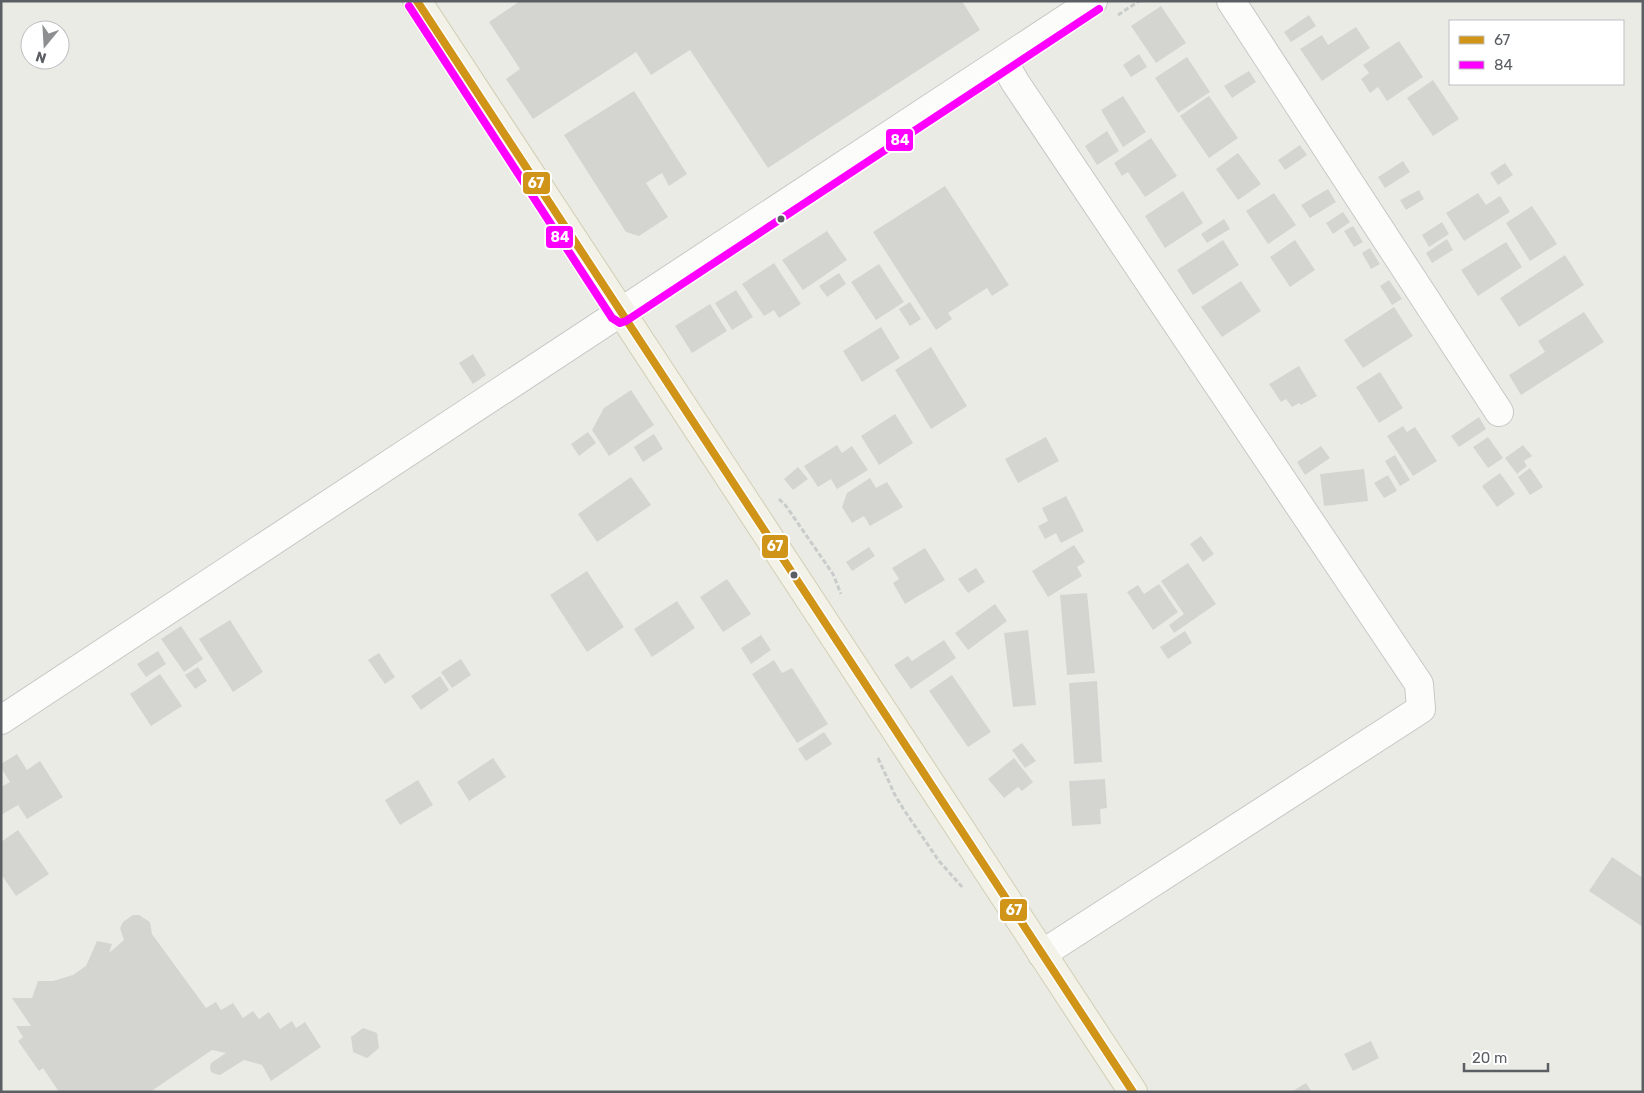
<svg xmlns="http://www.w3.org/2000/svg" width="1644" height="1093" font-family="Rubik,sans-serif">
  <rect width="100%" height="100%" fill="#ebebe6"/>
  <!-- building -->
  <path fill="#d4d4d1" d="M520,1h442l18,29 -212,138 -78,-118 -39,25 -15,-23 -103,67 -27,-40 14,-10 -31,-47z
    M1161,6l25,37 -30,20 -25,-37z
    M1309,15l7,11 -25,16 -7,-10z
    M1356,27l14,21 -48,33 -22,-32 22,-14 6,10z
    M1399,41l24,36 -36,24 -9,-14 -8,6 -9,-14 8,-6 -6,-8z
    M1139,54l8,13 -16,10 -8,-12z
    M1187,57l23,35 -32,21 -23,-35z
    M1249,71l7,11 -24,16 -8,-12z
    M1433,80l26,39 -26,17 -26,-38z
    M634,91l53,83 -18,12 -7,-13 -16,10 22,34 -29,19 -13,-4 -62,-97z
    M1123,96l23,36 -23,15 -22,-37z
    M1209,96l29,42 -29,20 -29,-42z
    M1107,131l12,20 -22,14 -12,-19z
    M1151,138l26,38 -32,21 -17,-25 -6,4 -8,-13z
    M1300,145l7,10 -22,15 -7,-10z
    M1238,153l23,31 -23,16 -22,-31z
    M1403,161l7,11 -25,16 -7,-11z
    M1505,163l8,12 -15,10 -8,-12z
    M945,186l64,99 -17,11 -5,-8 -39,25 4,6 -16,11 -63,-98z
    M1328,189l8,13 -26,16 -9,-13z
    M1419,190l5,9 -18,11 -6,-10z
    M1183,191l20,32 -38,25 -20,-32z
    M1274,193l22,32 -28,19 -22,-33z
    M1478,193l8,12 14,-9 10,16 -46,29 -18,-28z
    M1532,206l25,38 -27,17 -24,-38z
    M1343,212l7,10 -17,12 -7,-11z
    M1224,219l6,10 -23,14 -6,-9z
    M1442,222l7,12 -20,13 -7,-12z
    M1353,226l10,16 -9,5 -10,-16z
    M827,231l20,29 -44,30 -21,-30z
    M1447,239l6,11 -21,13 -6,-10z
    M1223,240l16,25 -46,30 -16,-25z
    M1295,240l20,30 -25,17 -20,-30z
    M1506,242l16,25 -44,29 -17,-26z
    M1370,248l10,16 -9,5 -9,-16z
    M1565,255l19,30 -65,42 -19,-29z
    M774,263l27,41 -22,14 -5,-8 -10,6 -22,-32z
    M879,264l25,38 -28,18 -25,-38z
    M839,273l7,11 -19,13 -8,-11z
    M1389,280l13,19 -10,6 -12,-19z
    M1241,281l20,30 -39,26 -21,-30z
    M736,290l17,27 -21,13 -17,-27z
    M910,302l11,17 -11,7 -11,-17z
    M710,304l17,27 -35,22 -17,-27z
    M1394,307l19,29 -50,32 -19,-28z
    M1584,312l20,30 -83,53 -12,-20 36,-23 -7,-11z
    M881,327l19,31 -38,24 -19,-31z
    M931,347l36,59 -36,23 -36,-59z
    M473,354l13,21 -13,9 -14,-21z
    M1299,366l18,30 -16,9 -2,-2 -7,4 -6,-8 -5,3 -12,-18z
    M1380,372l23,36 -24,15 -23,-36z
    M631,390l23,35 -45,31 -17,-26 12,-22z
    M895,414l18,29 -34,22 -18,-29z
    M1479,417l7,12 -27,18 -8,-11z
    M1403,426l4,6 8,-5 22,34 -24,15 -26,-40z
    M588,432l8,11 -17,13 -8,-12z
    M654,434l9,15 -20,13 -9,-15z
    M1046,437l13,24 -41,22 -13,-24z
    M1488,437l15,21 -15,10 -15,-21z
    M837,445l5,8 10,-7 16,24 -31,19 -6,-10 -13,8 -14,-21z
    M1523,445l9,11 -8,5 3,5 -10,8 -12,-16z
    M1321,446l9,12 -25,17 -8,-13z
    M1395,455l15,25 -10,6 -15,-25z
    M798,467l10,12 -15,11 -9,-11z
    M1530,468l13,19 -13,8 -12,-18z
    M1364,469l4,32 -44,5 -4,-32z
    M1500,473l15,21 -18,13 -15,-21z
    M1388,475l9,16 -13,7 -10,-15z
    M631,477l20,28 -54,37 -19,-28z
    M870,478l6,10 11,-6 16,25 -33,19 -6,-10 -12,7 -10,-16 5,-14z
    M1066,496l18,35 -23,12 -5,-10 -11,6 -7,-13 10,-5 -6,-13z
    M1201,536l13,18 -11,8 -13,-18z
    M1074,545l11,17 -8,5 5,9 -34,21 -16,-26z
    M869,547l6,9 -23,15 -6,-9z
    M925,548l20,32 -40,24 -12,-21 6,-4 -7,-11z
    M1188,563l28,41 -42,29 -5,-8 15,-11 -23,-33z
    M976,568l9,14 -17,11 -10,-14z
    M587,571l37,56 -37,25 -37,-57z
    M727,579l24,35 -28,18 -23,-35z
    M1159,584l19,28 -25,18 -26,-38 11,-7 6,9z
    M1087,593l8,80 -28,2 -7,-80z
    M677,601l18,27 -43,29 -18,-28z
    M995,604l12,17 -39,29 -13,-17z
    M230,620l33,52 -30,20 -34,-53z
    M181,626l22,33 -19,13 -23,-33z
    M1028,630l8,75 -23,2 -9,-74z
    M1185,631l7,12 -24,16 -8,-12z
    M761,635l10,15 -20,14 -10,-16z
    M944,640l12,18 -45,31 -17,-24 14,-9 4,5z
    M158,651l8,13 -20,13 -9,-13z
    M379,653l16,24 -10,7 -17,-24z
    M461,659l10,16 -19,13 -11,-16z
    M774,660l8,13 10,-5 36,56 -31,19 -45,-69z
    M198,667l9,14 -12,8 -10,-14z
    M160,674l22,32 -31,20 -21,-32z
    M952,675l39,57 -23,15 -39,-56z
    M440,676l9,14 -28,20 -10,-14z
    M1097,681l5,81 -28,2 -5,-81z
    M824,732l8,12 -26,17 -8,-12z
    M1022,743l14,18 -11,7 -13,-18z
    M17,754l10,16 13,-9 23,36 -36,22 -9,-14 -17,10v-28l9,-5 -9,-14v-4z
    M493,758l13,19 -37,24 -12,-19z
    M1014,758l19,24 -11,9 -4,-4 -14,11 -16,-19z
    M1105,779l2,29 -7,1 1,15 -29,2 -3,-45z
    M418,780l15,25 -33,20 -15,-25z
    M18,830l31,44 -33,22 -15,-22v-32z
    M1612,857l31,21v49l-54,-36z
    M133,915h6l11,7 2,12 54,74 10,-6 5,8 12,-7 10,15 10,-7 6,8 10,-7 11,17 12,-8 4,7 9,-6 16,25 -50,34 -9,-16 -18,-5 -24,15 -5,-1 -4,-2 -1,-5 1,-4 15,-10 -14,-3 -62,42h-91l-16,-24 -4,3 -21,-30 5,-4 -7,-11h15l-19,-28h20l6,-17h15l20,-6 13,-9 11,-25 15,3 -3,9 15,-13 -4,-12 3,-6z
    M363,1028l14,5 2,15 -12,10 -14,-6 -2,-15z
    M1371,1041l8,17 -26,13 -9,-17z
    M1306,1083l6,9h-21z"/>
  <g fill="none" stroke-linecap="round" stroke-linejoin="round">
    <!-- minor casing -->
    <g stroke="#c7c8c6" stroke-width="30">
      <path id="minor" d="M1231,1l268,411
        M1003,61l12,21 404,602 2,25 -379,245
        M1,720l1092,-719"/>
    </g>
    <!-- major casing -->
    <g stroke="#d2ceb4" stroke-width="30">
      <path id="major" d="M417,1l716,1091"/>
    </g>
    <!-- path -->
    <path stroke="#c8ccca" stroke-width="3" stroke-dasharray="5 2.5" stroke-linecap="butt" d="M1118,15l21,-14
      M779,499l7,7 47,68 8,20
      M878,758l17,37 9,15 35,51 24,27"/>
    <!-- minor -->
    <use href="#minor" stroke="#fcfcfb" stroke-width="28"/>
    <!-- major -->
    <use href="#major" stroke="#f2f2e8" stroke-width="28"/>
    <!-- bus-1 casing -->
    <g stroke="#fff" stroke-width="11">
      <path id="bus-1" d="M417,1l716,1091"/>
    </g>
    <!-- bus-2 casing -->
    <g stroke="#fff" stroke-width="11">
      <path id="bus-2" d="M409,6l203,312 8,5 6,-2 473,-312"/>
    </g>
    <!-- bus-1 -->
    <use href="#bus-1" stroke="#d09419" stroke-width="8"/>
    <!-- bus-2 -->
    <use href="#bus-2" stroke="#f0f" stroke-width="8"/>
  </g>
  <!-- markers -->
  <g fill="#5b5e63" stroke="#fff" stroke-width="2">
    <circle cx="781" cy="219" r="4.5"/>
    <circle cx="794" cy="575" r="4.5"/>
  </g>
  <g stroke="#fff" stroke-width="2">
    <rect x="885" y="128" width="29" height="24" rx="5" fill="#f0f"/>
    <rect x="522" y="171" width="29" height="24" rx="5" fill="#d09419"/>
    <rect x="545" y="225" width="29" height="24" rx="5" fill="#f0f"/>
    <rect x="761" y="534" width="28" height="25" rx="5" fill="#d09419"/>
    <rect x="999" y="898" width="29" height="24" rx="5" fill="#d09419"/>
  </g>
  <g font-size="14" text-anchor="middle" font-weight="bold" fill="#fff">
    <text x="900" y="145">84</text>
    <text x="536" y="188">67</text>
    <text x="560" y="242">84</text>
    <text x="775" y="551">67</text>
    <text x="1014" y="915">67</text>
  </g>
  <!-- border -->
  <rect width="1644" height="1093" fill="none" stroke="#5b5e63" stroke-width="5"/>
  <!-- legend -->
  <rect x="1449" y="20" width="175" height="65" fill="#ffffff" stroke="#bdbfc1"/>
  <rect x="1459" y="36" width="25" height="8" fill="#d09419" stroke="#bdbfc1"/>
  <text x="1494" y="45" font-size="15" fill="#5b5e63">67</text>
  <rect x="1459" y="61" width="25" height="8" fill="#ff00ff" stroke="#bdbfc1"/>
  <text x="1494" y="70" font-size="15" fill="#5b5e63">84</text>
  <!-- north arrow -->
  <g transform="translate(45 45) rotate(198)"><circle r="24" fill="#ffffff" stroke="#bdbfc1"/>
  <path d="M0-4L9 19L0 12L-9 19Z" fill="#8d8f91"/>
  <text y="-8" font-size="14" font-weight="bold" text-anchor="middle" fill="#5b5e63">N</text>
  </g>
  <!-- scale -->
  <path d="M1464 1063v8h84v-8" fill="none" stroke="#5b5e63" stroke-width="2.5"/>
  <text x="1472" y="1063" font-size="15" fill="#5b5e63" stroke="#ffffff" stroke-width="4" paint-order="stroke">20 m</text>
</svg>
